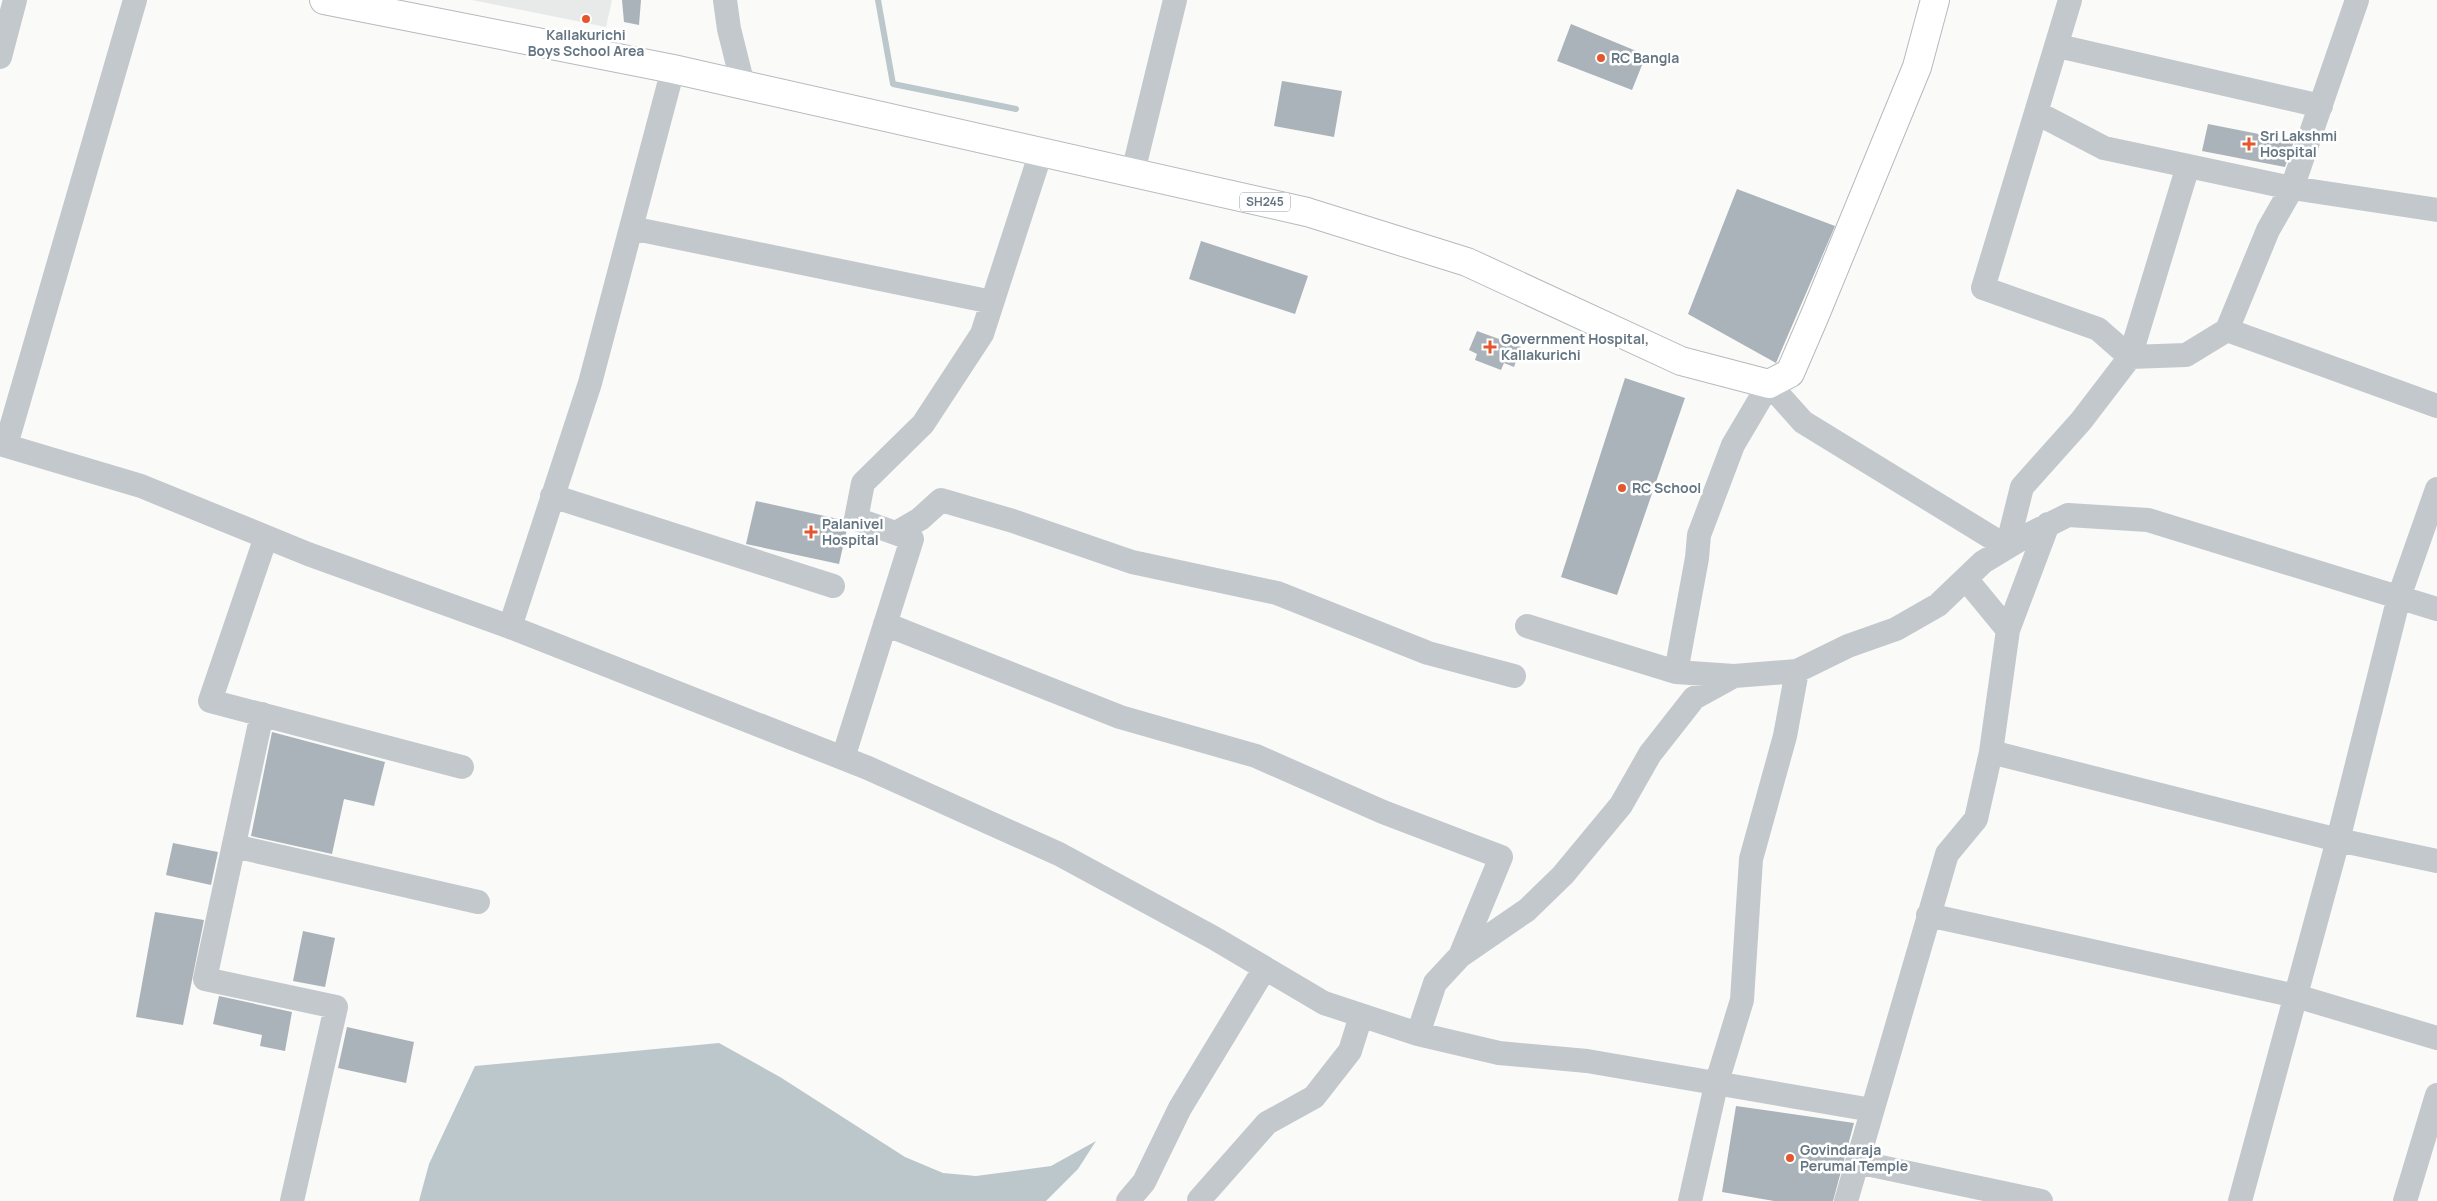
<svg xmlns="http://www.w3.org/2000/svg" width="2437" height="1201" font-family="Manrope,sans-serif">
  <rect width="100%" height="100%" fill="#fafaf8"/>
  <!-- built -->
  <path fill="#e8e9e9" d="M472,0h140l-6,27z"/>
  <!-- water -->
  <path fill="#bbc7cb" d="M719,1043l61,34 125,80 38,16 33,3 75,-10 45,-25 -18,28 -32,32h-627l10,-37 46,-98z"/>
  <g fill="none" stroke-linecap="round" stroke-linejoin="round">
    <!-- stream -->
    <path stroke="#bbc7cb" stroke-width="6" d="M878,0l15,84 123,25"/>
  </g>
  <!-- building -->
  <path fill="#aab3b9" d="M622,0h19l-2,25 -15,-3z
    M1571,24l75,31 -14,35 -75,-29z
    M1282,81l60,10 -8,46 -60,-11z
    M2208,124l86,17 -9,26 -83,-16z
    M1737,189l98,37 -59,137 -88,-49z
    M1201,241l107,35 -13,38 -106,-35z
    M1477,331l44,16 -7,20 -10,-4 -3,7 -26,-10 2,-6 -8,-4z
    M1625,378l60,20 -68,197 -56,-18z
    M756,501l87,19 4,9 -8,35 -93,-20z
    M272,732l113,30 -11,44 -30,-7 -12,55 -81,-18z
    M173,843l45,9 -7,33 -45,-10z
    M155,912l49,8 -21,105 -47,-8z
    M303,931l32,7 -10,49 -32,-6z
    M219,996l73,16 -7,39 -25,-5 2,-11 -49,-11z
    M347,1027l67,15 -8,41 -68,-15z
    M1736,1106l118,17 -21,78h-59l-52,-9z"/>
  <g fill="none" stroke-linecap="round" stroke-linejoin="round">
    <!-- primary casing -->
    <g stroke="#b5babe" stroke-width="30">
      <path id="primary" d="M324,0l349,69 634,143 160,50 214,99 88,23 21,-11 25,-58 102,-248 18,-67"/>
    </g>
    <!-- street -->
    <path stroke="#c3c8cc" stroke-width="24" d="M725,0l4,29 14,56
      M2070,0l-87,288 115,41 32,28 58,-191
      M2058,46l263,60
      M0,57l15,-57
      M2037,113l67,35 188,40 145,22
      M1133,172l42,-172
      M631,228l361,74
      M2227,330l210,76
      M0,444l141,42 167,68 202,73 358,141 191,86 155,84 110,65 94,31 81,19 88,8 285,49
      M6,445l129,-445
      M552,496l281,90
      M896,533l24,-14 21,-19 72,21 119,41 145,31 151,60 86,23
      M266,537l-56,164 252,66
      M885,624l235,93 136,39 127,56 118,45 -41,99
      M1527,626l149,46 58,4
      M510,627l80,-244 83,-314
      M2008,630l40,-106
      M1676,672l21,-114 2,-23 34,-90 36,-61 34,38 204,125 15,-60 59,-66 49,-64 56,-2 41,-25 41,-100 24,-42 65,-188
      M262,714l-57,265 131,28 -44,194
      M1991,752l347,88 99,21
      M843,758l69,-219 -56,-20 7,-36 60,-59 59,-90 59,-182
      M234,846l244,56
      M1928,915l368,81 141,42
      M1418,1034l17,-51 25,-27 67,-46 36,-35 58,-70 29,-51 44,-56 40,-22 63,-5 51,-25 48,-17 42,-24 45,-43 43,-26 42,-21 80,5 289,89
      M1857,1162l184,39
      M1199,1200l68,-77 47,-26 36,-46 11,-35
      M1128,1201l16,-19 36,-74 85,-140
      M1690,1201l26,-116 26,-85 9,-141 34,-123 12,-65
      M1846,1201l101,-347 29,-35 15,-67 17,-122 -42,-51
      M2240,1201l98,-361 61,-243 38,-108
      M2405,1201l32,-106"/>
    <!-- primary -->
    <use href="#primary" stroke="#fff" stroke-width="28"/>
  </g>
  <!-- markers -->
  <g fill="#e4572e" stroke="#fff" stroke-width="2">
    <circle cx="586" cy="19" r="5"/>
    <circle cx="1601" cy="58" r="5"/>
    <path d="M2246.5 136.5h5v5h5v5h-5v5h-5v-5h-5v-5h5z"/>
    <path d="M1487.5 339.5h5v5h5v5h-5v5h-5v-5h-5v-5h5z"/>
    <circle cx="1622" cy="488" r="5"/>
    <path d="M808.5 524.5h5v5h5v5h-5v5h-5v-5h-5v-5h5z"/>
    <circle cx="1790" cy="1158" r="5"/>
  </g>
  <g text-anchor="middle" stroke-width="5" stroke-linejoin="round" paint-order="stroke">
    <!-- shield labels -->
    <rect fill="#fff" stroke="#939fa8" stroke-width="1" x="1240" y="192.5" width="50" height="19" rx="4"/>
    <g font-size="12" font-weight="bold" fill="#657683">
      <text x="1265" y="206">SH245</text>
    </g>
    <!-- poi labels -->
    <g font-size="14" font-weight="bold" fill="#657683" stroke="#fff" text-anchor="start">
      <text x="586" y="40" text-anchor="middle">Kallakurichi<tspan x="586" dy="16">Boys School Area</tspan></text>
      <text x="1611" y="63">RC Bangla</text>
      <text x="2260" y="141">Sri Lakshmi<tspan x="2260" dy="16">Hospital</tspan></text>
      <text x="1501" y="344">Government Hospital,<tspan x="1501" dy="16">Kallakurichi</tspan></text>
      <text x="1632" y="493">RC School</text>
      <text x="822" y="529">Palanivel<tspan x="822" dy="16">Hospital</tspan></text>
      <text x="1800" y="1155">Govindaraja<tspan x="1800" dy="16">Perumal Temple</tspan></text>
    </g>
  </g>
</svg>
